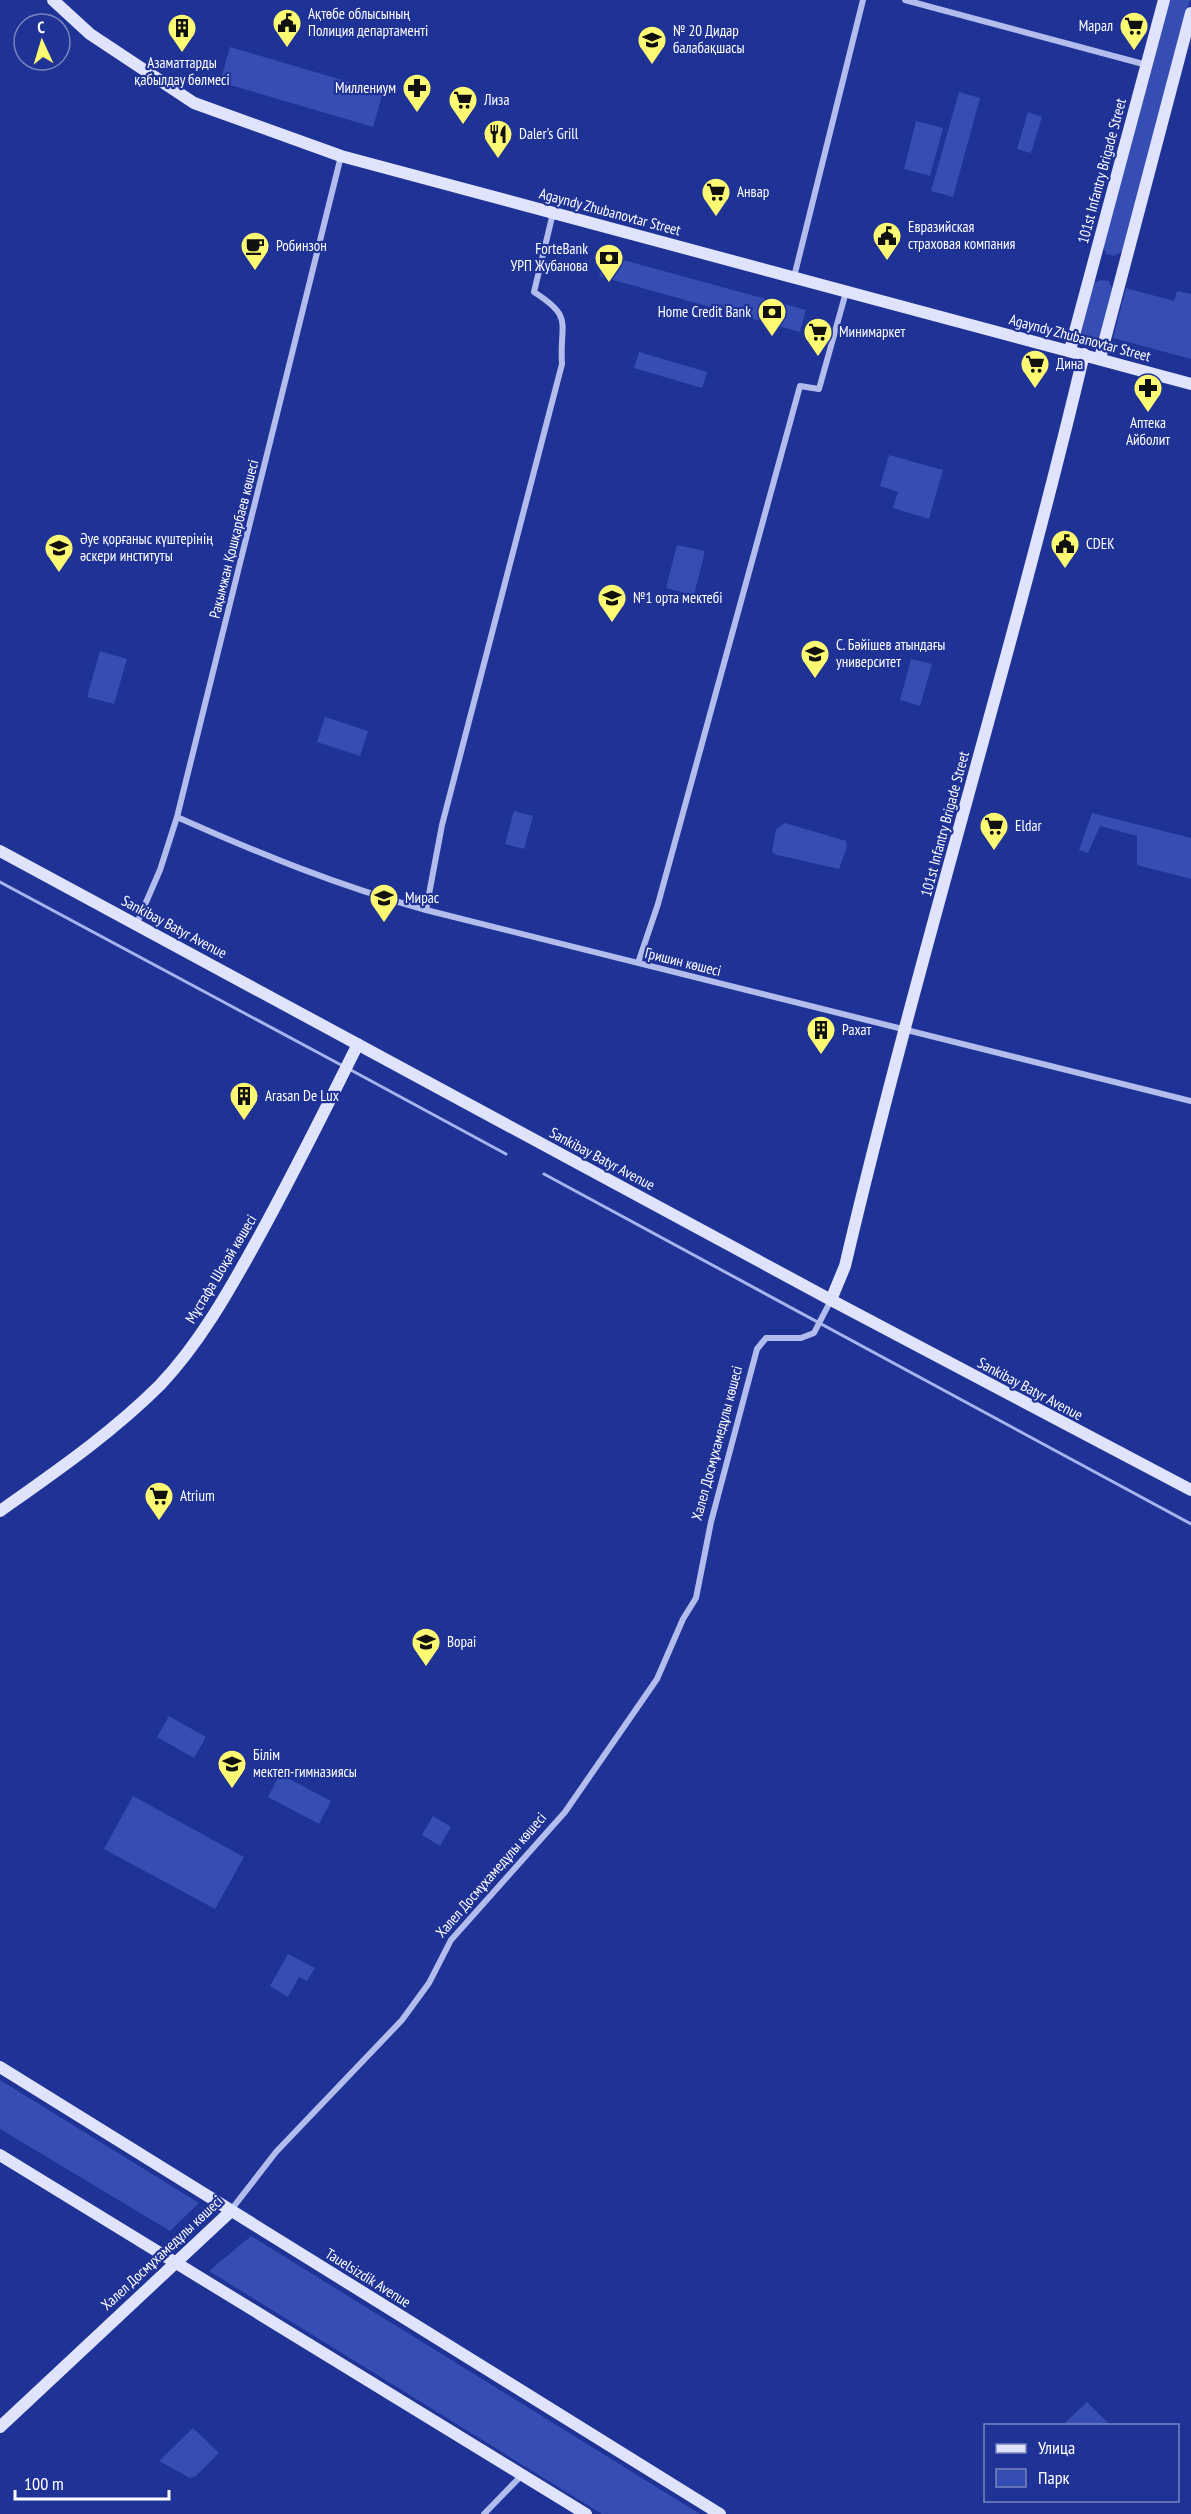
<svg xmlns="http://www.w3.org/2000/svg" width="1191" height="2514" font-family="'PT Sans Narrow',sans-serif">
  <rect width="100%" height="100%" fill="#1f3295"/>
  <!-- green -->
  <path fill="#364db3" d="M1170,0h20l-67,251 -9,5 -8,-2 -3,-8z
    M230,47l153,45 -10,35 -153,-45z
    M959,92l21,6 -27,99 -22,-6z
    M1028,112l14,5 -11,36 -14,-4z
    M916,121l27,7 -13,48 -26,-7z
    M605,255l201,55 -6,22 -201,-56z
    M1101,280l8,1 3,8 -12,48 -12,4 -8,-10 13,-48z
    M1126,288l48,13 3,-10 14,3v65l-78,-21z
    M639,352l68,20 -5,16 -68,-20z
    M889,455l54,15 -14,49 -36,-11 5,-16 -18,-6z
    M677,545l28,6 -11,44 -28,-7z
    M100,651l27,8 -13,45 -27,-7z
    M911,659l21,5 -12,42 -20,-6z
    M325,717l43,14 -8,25 -43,-14z
    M514,811l19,5 -9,33 -19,-5z
    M1092,813l99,25v41l-54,-14v-29l-37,-10 -12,27 -9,-3z
    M785,823l61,18 1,6 -8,22 -62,-14 -5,-3 4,-23z
    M169,1716l37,21 -12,21 -37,-21z
    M280,1774l51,27 -12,23 -51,-27z
    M133,1796l111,61 -29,52 -111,-60z
    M433,1816l18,11 -11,19 -18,-11z
    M288,1954l27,14 -8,13 -8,-4 -11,20 -18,-11z
    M0,2080l199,123 -29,28 -170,-102z
    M251,2236l449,278h-98l-393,-243z
    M1087,2402l23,23h-47z
    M193,2428l26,25 -23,23 -6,2 -31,-17z"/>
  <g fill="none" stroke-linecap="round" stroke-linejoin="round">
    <!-- stream -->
    <path stroke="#a6b4f0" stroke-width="3" d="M0,882l343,184
      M349,1069l157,85
      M544,1174l647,350"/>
    <!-- street -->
    <path stroke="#b2bdee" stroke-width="6" d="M905,0l242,65
      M794,277l69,-277
      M177,817c83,37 162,69 249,93l765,191
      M426,910l16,-85 120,-461c-3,-41 13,-46 -28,-72l19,-79
      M137,923l23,-53 17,-53 164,-661
      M638,963l20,-59 142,-518 19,3 27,-97
      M231,2210l45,-58 126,-132 27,-37 22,-43 114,-128 92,-133 26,-60 13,-21 15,-76 46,-173 9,-11h35l13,-5 17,-33
      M484,2514l38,-39"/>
    <!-- secondary -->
    <path stroke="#dfe3fb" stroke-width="12" d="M53,0l37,34 104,69 147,53 850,228
      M1070,350l94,-350
      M1100,358l91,-345
      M0,851l831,449 360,190
      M831,1300l14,-34c72,-306 166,-606 239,-912
      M0,1511c55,-39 112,-78 160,-126 39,-41 69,-94 96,-143 36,-65 69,-132 102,-198
      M0,2067l720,447
      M0,2155l586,359
      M0,2427l231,-216"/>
  </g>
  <!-- icons -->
  <defs>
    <g id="civic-pin" transform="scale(1.5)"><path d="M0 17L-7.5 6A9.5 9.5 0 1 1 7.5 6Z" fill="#fcfa72" stroke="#1f3295"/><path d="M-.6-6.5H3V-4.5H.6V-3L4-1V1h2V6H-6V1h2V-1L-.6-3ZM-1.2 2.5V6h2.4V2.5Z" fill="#111"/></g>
    <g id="supermarket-pin" transform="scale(1.5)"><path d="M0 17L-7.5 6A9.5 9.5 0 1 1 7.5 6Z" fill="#fcfa72" stroke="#1f3295"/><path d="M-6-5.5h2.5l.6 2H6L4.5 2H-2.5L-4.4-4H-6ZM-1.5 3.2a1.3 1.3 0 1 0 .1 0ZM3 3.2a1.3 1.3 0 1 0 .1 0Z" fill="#111"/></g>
    <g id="building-pin" transform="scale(1.5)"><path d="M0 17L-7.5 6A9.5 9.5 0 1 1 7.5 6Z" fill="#fcfa72" stroke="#1f3295"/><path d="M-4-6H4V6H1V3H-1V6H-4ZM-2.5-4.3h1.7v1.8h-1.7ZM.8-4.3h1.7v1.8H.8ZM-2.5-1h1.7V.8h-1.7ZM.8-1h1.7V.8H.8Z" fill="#111"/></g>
    <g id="school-pin" transform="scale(1.5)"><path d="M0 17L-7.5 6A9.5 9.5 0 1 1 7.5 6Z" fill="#fcfa72" stroke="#1f3295"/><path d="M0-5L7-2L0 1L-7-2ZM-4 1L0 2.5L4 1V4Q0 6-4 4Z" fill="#111"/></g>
    <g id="pharmacy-pin" transform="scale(1.5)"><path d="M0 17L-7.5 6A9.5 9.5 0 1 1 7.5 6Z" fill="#fcfa72" stroke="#1f3295"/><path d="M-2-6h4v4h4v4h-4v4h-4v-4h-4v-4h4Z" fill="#111"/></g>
    <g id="restaurant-pin" transform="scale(1.5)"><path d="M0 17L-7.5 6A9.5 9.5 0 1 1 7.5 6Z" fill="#fcfa72" stroke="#1f3295"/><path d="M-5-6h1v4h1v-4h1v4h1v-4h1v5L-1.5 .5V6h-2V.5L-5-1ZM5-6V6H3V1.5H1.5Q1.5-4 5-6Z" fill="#111"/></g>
    <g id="cafe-pin" transform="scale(1.5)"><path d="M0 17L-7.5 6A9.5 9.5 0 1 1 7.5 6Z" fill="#fcfa72" stroke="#1f3295"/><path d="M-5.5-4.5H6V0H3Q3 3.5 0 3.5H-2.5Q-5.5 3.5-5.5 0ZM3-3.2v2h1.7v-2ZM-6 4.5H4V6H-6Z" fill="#111"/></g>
    <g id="bank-pin" transform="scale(1.5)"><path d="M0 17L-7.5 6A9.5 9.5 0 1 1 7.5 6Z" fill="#fcfa72" stroke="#1f3295"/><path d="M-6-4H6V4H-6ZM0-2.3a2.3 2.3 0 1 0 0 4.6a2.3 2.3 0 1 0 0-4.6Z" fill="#111"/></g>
    <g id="university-pin" transform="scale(1.5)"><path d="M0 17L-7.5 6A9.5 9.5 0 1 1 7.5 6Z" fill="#fcfa72" stroke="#1f3295"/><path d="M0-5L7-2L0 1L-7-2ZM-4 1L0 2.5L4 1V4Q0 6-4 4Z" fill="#111"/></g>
  </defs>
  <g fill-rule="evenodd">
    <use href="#civic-pin" x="287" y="23"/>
    <use href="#supermarket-pin" x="1134" y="26"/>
    <use href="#building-pin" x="182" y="28"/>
    <use href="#school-pin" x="652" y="40"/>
    <use href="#pharmacy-pin" x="417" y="88"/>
    <use href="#supermarket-pin" x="463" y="100"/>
    <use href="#restaurant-pin" x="498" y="134"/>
    <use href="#supermarket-pin" x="716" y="192"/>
    <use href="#civic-pin" x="887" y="236"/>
    <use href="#cafe-pin" x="255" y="246"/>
    <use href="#bank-pin" x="609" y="258"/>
    <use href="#bank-pin" x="772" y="312"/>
    <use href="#supermarket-pin" x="818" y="332"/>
    <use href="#supermarket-pin" x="1035" y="364"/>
    <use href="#pharmacy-pin" x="1148" y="388"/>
    <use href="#civic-pin" x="1065" y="544"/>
    <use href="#university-pin" x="59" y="548"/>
    <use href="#school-pin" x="612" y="598"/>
    <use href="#university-pin" x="815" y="654"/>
    <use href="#supermarket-pin" x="994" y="826"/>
    <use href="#school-pin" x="384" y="898"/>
    <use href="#building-pin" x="821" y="1030"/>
    <use href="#building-pin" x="244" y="1096"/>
    <use href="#supermarket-pin" x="159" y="1496"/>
    <use href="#school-pin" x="426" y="1642"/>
    <use href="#school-pin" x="232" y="1764"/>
  </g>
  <g text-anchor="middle" stroke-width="4.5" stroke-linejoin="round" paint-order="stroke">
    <!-- poi labels -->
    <g font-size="15" fill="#fff" stroke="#1f3295" text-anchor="start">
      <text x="308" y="19">Ақтөбе облысының<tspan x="308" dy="17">Полиция департаменті</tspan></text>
      <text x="1113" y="31" text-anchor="end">Марал</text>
      <text x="673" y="36">№ 20 Дидар<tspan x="673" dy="17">балабақшасы</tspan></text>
      <text x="182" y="68" text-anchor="middle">Азаматтарды<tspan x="182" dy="17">қабылдау бөлмесі</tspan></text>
      <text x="396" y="93" text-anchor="end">Миллениум</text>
      <text x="484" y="105">Лиза</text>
      <text x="519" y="139">Daler’s Grill</text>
      <text x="737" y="197">Анвар</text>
      <text x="908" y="232">Евразийская<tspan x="908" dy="17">страховая компания</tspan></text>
      <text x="276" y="251">Робинзон</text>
      <text x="588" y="254" text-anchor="end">ForteBank<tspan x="588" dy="17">УРП Жубанова</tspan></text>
      <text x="751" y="317" text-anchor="end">Home Credit Bank</text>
      <text x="839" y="337">Минимаркет</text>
      <text x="1056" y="369">Дина</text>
      <text x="1148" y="428" text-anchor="middle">Аптека<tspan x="1148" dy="17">Айболит</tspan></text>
      <text x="80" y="544">Әуе қорғаныс күштерінің<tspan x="80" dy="17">әскери институты</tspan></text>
      <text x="1086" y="549">CDEK</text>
      <text x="633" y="603">№1 орта мектебі</text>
      <text x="836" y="650">С. Бәйішев атындағы<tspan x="836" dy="17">университет</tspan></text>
      <text x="1015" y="831">Eldar</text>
      <text x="405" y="903">Мирас</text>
      <text x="842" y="1035">Рахат</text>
      <text x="265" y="1101">Arasan De Lux</text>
      <text x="180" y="1501">Atrium</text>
      <text x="447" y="1647">Bopai</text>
      <text x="253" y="1760">Білім<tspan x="253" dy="17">мектеп-гимназиясы</tspan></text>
    </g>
    <!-- street labels -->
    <g font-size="15" fill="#fff" stroke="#1f3295">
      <text transform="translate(1102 171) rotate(-75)" y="5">101st Infantry Brigade Street</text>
      <text transform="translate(610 212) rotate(15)" y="5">Agayndy Zhubanovtar Street</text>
      <text transform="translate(1080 338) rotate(15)" y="5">Agayndy Zhubanovtar Street</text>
      <text transform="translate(234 539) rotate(-76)" y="5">Рақымжан Қошқарбаев көшесі</text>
      <text transform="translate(945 824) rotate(-75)" y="5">101st Infantry Brigade Street</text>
      <text transform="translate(174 927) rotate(28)" y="5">Sankibay Batyr Avenue</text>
      <text transform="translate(683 962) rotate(14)" y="5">Гришин көшесі</text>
      <text transform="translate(602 1159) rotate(28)" y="5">Sankibay Batyr Avenue</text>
      <text transform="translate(221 1269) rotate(-59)" y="5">Мұстафа Шоқай көшесі</text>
      <text transform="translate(1030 1389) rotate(28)" y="5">Sankibay Batyr Avenue</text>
      <text transform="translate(717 1443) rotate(-75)" y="5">Халел Досмұхамедұлы көшесі</text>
      <text transform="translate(491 1875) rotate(-49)" y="5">Халел Досмұхамедұлы көшесі</text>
      <text transform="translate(162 2253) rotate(-43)" y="5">Халел Досмұхамедұлы көшесі</text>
      <text transform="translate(368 2278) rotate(32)" y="5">Tauelsizdik Avenue</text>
    </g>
  </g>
  <!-- legend -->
  <rect x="984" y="2424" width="195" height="78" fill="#1f3295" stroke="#7984bf" stroke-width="1.5"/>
  <rect x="996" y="2444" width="30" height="9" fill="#dfe3fb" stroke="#7984bf" stroke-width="1.5"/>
  <text x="1038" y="2454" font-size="18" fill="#ffffff">Улица</text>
  <rect x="996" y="2469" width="30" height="18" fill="#364db3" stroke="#7984bf" stroke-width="1.5"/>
  <text x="1038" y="2484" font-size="18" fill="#ffffff">Парк</text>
  <!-- north arrow -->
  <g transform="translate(42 42) rotate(356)"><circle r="28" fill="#1f3295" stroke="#7984bf" stroke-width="1.5"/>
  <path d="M0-4.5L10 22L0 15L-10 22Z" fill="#fcfa72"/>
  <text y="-9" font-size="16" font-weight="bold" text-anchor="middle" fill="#ffffff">С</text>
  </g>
  <!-- scale -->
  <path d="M15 2490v9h154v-9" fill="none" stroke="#ffffff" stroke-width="3"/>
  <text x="24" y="2490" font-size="18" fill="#ffffff" stroke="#1f3295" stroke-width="4.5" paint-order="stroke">100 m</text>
</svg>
